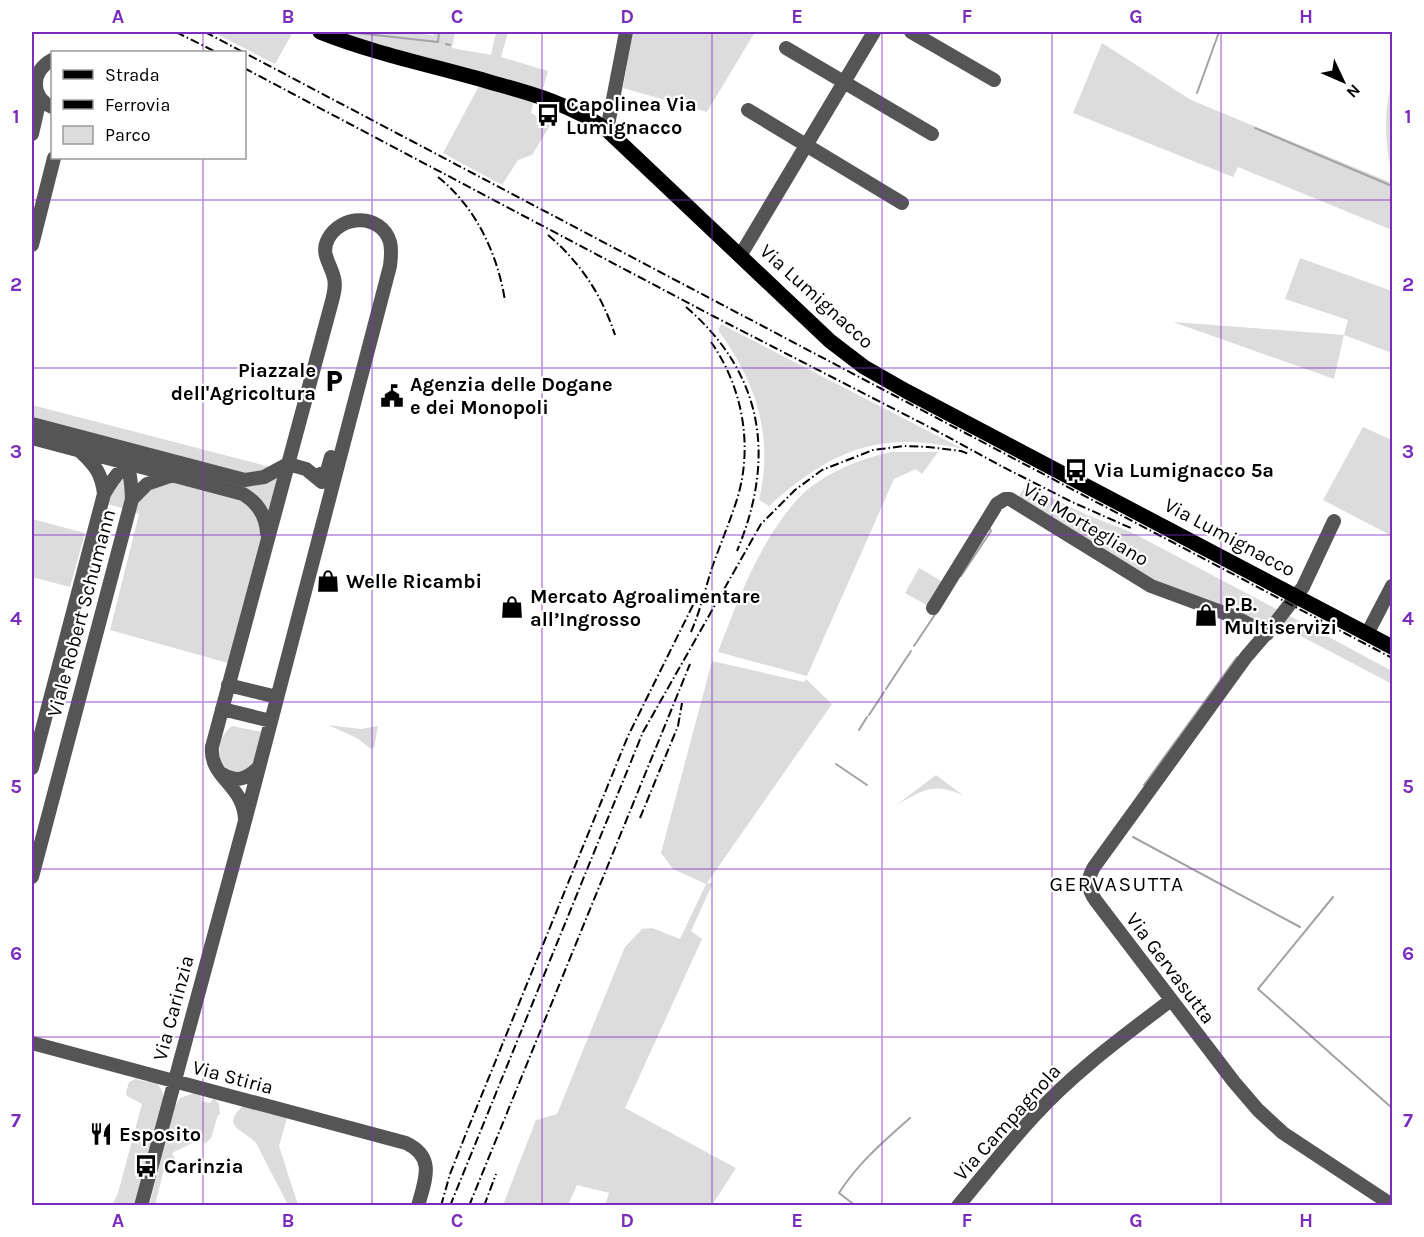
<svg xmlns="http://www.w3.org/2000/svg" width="1424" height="1237" font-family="Karla,sans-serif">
  <rect width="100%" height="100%" fill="#fff"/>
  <!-- green -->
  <path fill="#dcdcdc" d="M213,32h80l-18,32z
    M334,32h68l31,3 1,-3h21l-3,16 39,7 5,-23h12l-7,25 47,14 -6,21z
    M633,32h122l-48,80 -84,-24z
    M1102,43l89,57 201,83v47l-154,-63 -5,10 -160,-64z
    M479,86l55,15 -3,12 20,11 -19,31 -14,5 -16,25 -59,-32z
    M1390,88l2,1v86c-7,-32 -8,-55 -2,-87z
    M1300,258l92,33v62l-48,-18 -10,44 -161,-57 171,13 4,-15 -63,-21z
    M721,324l242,125c-83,-19 -132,1 -194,57l-10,-6c15,-65 -3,-118 -41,-170z
    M32,405l238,62 -22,8 -216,-56z
    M1363,427l29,13v96l-69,-36z
    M891,452h47l-16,22 -6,-5 -22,10 -87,197 -89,-24c20,-52 40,-107 77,-150 22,-26 63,-43 96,-50z
    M144,459l100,25 35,-11 -11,42 -2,-5 -124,-50z
    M123,477l3,4 -1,28 -18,-5 3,-11z
    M172,481c26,6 70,10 85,35 5,7 4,15 5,23l-34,124 -118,-33 29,-116 -7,-2c8,-19 22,-24 40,-31z
    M1026,485l61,30 44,17 149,79 -15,14 -4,1 -100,-40 -144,-87z
    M32,519l53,14 -15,54 -38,-10z
    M919,568l26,15 -15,24 -25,-14z
    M1288,615l104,56v13l-112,-59z
    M712,661l92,21 2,-3 26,25 -125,179h6l-22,48 11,8 -77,169 111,60 -24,37h-107l4,-12 -32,-8 -9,20h-65l33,-85 21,-6 68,-167 17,-18 10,-1 28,11 26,-55 -33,-15 -12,-16z
    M328,725l33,4 17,-3 -4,22 -3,1 -14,-11z
    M232,726l31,6 -9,33 -18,10 -15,-9c-3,-16 -2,-30 11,-40z
    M936,775l28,21c-31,-15 -42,-5 -69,10z
    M135,1079l13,3 2,-2c8,3 12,8 14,17l-28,108 -24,1 6,-13 24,-89 -15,-8 -1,-3 3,-11z
    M194,1093l6,1 2,7 8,2 4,-5 5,6 1,11h-2l-7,23 -6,6 -3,-6 -30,15 4,8 -13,12 -8,32 -6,1 26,-100 5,-8z
    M243,1106l44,12 -8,28 19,59h-10l-32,-62c-11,-13 -37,-16 -13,-37z"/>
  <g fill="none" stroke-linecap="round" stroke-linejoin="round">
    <!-- stream -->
    <path stroke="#a3a3a3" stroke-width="2" d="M348,32l90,10 1,-10
      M446,44l4,1
      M1197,93l22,-61
      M1255,128l137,58
      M961,576l30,-45 -2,-3
      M914,646l22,-33
      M886,689l25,-38
      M869,715l15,-23
      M859,730l8,-13
      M836,764l31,21
      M1144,785l93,-128
      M1133,837l167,90
      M1333,897l-75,92 134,119
      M856,1206l-17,-13c20,-31 44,-51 71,-75"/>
    <!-- minor -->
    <path stroke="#555" stroke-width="14" d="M911,32l83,48
      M786,48l146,86
      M52,60c-21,11 -22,37 0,47
      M748,110l154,93
      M607,130l19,-98
      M32,134l8,-35
      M32,245l22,-87
      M740,256l134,-224
      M32,424l213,56 19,-3 24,-13
      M32,438l211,56c15,9 23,21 24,39
      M81,452c14,13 21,22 23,42
      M288,464l18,5 16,13
      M316,476l11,-5 4,-14
      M132,499l15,-15 26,-9
      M1334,521l-31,66 -27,35 -30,35 -152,210c-8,14 -7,21 2,34l138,181 24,28 25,23 109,72
      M933,608l64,-104 8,-5h5l141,87 84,31 32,17
      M1367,634l25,-48
      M228,685l49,12
      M222,709l49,12
      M32,768l72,-274c11,-19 21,-32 42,-40
      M222,774c14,9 25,5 36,-6
      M32,877l100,-378c-1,-26 -2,-32 -18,-52
      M32,1043l374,100c30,14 19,37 12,63
      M141,1206l104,-385 145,-555c1,-8 2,-16 0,-24 -9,-29 -49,-28 -62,-3 -8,15 3,25 6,39 2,8 0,15 -2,23l-120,446c-3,31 33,38 33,74
      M958,1206c26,-31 50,-62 77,-91 40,-44 89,-79 136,-115"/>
    <!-- major -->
    <path stroke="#000" stroke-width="15" d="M320,32c55,22 115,34 173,51 41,11 79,22 114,47l223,211 34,26 42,24 486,256"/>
    <!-- rail -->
    <path stroke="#000" stroke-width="2" stroke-dasharray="9 3 1.5 3" stroke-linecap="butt" d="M176,32l40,20
      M205,32l1187,626
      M244,68l469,248 222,114 68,37 69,35 61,27
      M438,177c38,30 60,78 67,124
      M548,235c32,27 54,60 67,100
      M686,307c78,67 90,151 51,244
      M691,632c10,-23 15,-47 23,-70 8,-22 17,-43 24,-66 15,-52 4,-110 -27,-154
      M640,818l38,-92 4,-23
      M441,1206l9,-32 15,-38 163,-400 69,-139
      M450,1206l193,-474 118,-208 34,-34 27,-20 51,-20 31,-4 24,1 33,4 8,3
      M469,1206l221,-542
      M484,1206l12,-32"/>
  </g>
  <!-- grid -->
  <path fill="none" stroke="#7b2cbf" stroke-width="1.5" stroke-opacity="0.55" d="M203,32v20M372,32v1174M542,32v1174M712,32v1174M882,32v1174M1052,32v1174M1221,32v1174M203,158v1048M32,200h1360M32,368h1360M32,535h1360M32,702h1360M32,869h1360M32,1037h1360"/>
  <!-- icons -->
  <defs>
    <g id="bus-bare" transform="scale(1.8)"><path d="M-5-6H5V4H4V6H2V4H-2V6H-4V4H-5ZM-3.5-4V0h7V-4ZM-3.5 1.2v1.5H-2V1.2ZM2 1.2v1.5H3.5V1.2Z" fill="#000" stroke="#fff" stroke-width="2.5" paint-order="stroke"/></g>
    <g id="parking-bare" transform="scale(1.8)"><path d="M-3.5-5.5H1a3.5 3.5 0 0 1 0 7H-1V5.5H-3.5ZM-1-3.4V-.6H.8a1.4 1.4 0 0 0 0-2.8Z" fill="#000" stroke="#fff" stroke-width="2.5" paint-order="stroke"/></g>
    <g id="civic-bare" transform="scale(1.8)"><path d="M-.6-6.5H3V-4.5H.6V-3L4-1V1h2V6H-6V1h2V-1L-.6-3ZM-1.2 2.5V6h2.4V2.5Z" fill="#000" stroke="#fff" stroke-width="2.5" paint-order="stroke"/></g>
    <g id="shop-bare" transform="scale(1.8)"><path d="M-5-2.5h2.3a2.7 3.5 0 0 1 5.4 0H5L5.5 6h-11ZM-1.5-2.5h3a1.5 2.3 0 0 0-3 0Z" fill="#000" stroke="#fff" stroke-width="2.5" paint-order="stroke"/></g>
    <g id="restaurant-bare" transform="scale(1.8)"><path d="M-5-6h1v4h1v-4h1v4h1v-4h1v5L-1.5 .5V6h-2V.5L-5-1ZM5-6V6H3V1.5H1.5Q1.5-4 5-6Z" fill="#000" stroke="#fff" stroke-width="2.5" paint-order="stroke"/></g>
  </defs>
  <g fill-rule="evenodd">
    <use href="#bus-bare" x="548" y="115"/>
    <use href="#parking-bare" x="334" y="381"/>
    <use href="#civic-bare" x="392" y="396"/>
    <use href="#bus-bare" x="1076" y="470"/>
    <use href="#shop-bare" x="328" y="581"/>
    <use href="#shop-bare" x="512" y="607"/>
    <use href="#shop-bare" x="1206" y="615"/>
    <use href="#restaurant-bare" x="101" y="1134"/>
    <use href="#bus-bare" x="146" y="1166"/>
  </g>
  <g text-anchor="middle" stroke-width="4.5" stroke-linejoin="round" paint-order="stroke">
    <!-- poi labels -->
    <g font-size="20" font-weight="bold" fill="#000" stroke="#fff" text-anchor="start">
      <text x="566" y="111">Capolinea Via<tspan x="566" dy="23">Lumignacco</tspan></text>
      <text x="316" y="377" text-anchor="end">Piazzale<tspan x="316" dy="23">dell'Agricoltura</tspan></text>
      <text x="410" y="391">Agenzia delle Dogane<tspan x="410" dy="23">e dei Monopoli</tspan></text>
      <text x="1094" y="477">Via Lumignacco 5ª</text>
      <text x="346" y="588">Welle Ricambi</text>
      <text x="530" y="603">Mercato Agroalimentare<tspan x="530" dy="23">all’Ingrosso</tspan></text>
      <text x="1224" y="611">P.B.<tspan x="1224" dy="23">Multiservizi</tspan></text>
      <text x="119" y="1141">Esposito</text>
      <text x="164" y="1173">Carinzia</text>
    </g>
    <!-- street labels -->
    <g font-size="20" fill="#000" stroke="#fff">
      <text transform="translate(817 296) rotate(42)" y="7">Via Lumignacco</text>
      <text transform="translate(1086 524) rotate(31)" y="7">Via Mortegliano</text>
      <text transform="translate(1230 537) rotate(28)" y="7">Via Lumignacco</text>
      <text transform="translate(81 613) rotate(-75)" y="7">Viale Robert Schumann</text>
      <text transform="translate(1171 968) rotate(53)" y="7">Via Gervasutta</text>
      <text transform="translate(173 1008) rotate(-75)" y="7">Via Carinzia</text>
      <text transform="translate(233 1077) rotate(15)" y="7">Via Stiria</text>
      <text transform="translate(1007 1122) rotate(-48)" y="7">Via Campagnola</text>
    </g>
    <!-- neighbourhood labels -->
    <g font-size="21" letter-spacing="1.5" fill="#000" stroke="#fff">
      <text x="1117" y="891">GERVASUTTA</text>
    </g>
  </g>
  <!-- border -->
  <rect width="1424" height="1237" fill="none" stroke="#ffffff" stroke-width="66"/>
  <!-- legend -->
  <rect x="51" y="51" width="195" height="108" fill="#ffffff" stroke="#999999" stroke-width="1.5"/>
  <rect x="63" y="70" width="30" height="9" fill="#000000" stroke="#999999" stroke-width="1.5"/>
  <text x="105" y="81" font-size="18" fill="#000000">Strada</text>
  <rect x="63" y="100" width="30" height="9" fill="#000000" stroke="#999999" stroke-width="1.5"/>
  <text x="105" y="111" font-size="18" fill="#000000">Ferrovia</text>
  <rect x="63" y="126" width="30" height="18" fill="#dcdcdc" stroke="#999999" stroke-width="1.5"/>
  <text x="105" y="141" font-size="18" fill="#000000">Parco</text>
  <!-- north arrow -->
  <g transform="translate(1343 81) rotate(134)" stroke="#ffffff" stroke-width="4.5" paint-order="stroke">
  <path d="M0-4.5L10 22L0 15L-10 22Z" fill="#000000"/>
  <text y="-9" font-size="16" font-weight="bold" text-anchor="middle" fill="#000000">N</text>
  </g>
  <rect x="33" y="33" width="1358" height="1171" fill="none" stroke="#7b2cbf" stroke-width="2"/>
  <g font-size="20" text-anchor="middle" font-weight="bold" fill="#7b2cbf">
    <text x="118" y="23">A</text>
    <text x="288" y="23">B</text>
    <text x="457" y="23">C</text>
    <text x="627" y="23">D</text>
    <text x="797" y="23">E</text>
    <text x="967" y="23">F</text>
    <text x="1136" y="23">G</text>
    <text x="1306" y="23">H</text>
    <text x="16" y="123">1</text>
    <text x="1408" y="123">1</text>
    <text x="16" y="291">2</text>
    <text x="1408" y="291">2</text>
    <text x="16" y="458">3</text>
    <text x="1408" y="458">3</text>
    <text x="16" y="625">4</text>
    <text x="1408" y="625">4</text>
    <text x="16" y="793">5</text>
    <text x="1408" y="793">5</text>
    <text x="16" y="960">6</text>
    <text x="1408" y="960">6</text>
    <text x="16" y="1127">7</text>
    <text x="1408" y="1127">7</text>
    <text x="118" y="1227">A</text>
    <text x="288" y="1227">B</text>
    <text x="457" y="1227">C</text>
    <text x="627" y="1227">D</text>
    <text x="797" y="1227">E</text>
    <text x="967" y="1227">F</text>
    <text x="1136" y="1227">G</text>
    <text x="1306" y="1227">H</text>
  </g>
</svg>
